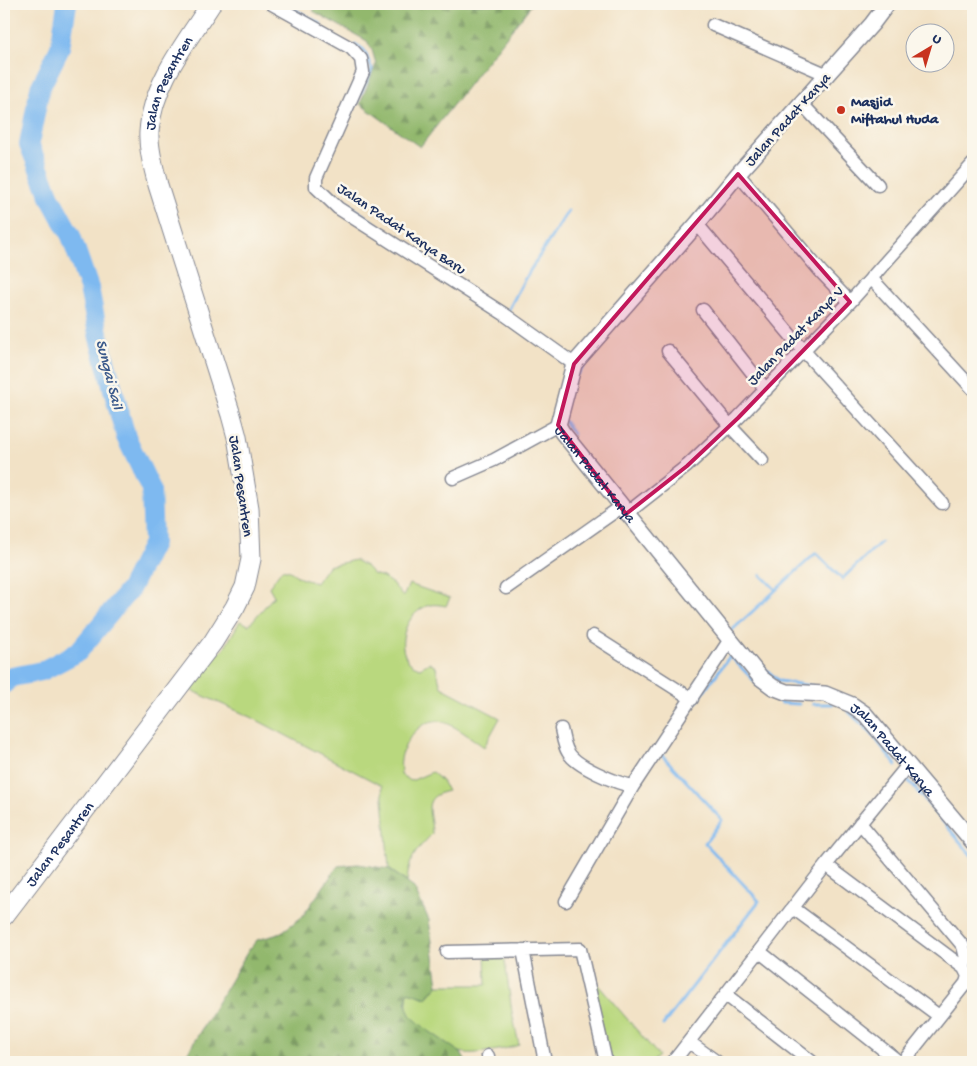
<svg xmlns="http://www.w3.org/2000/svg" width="977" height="1066" font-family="'Gochi Hand',sans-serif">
  <defs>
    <pattern id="forest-firs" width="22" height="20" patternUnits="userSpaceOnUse" patternTransform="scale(1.25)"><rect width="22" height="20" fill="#92b86d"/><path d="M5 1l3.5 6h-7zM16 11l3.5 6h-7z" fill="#76965d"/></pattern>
  </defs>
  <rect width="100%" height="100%" fill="#fbf7ec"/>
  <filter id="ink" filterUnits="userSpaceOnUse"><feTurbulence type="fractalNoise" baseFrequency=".02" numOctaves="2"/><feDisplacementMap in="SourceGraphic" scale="10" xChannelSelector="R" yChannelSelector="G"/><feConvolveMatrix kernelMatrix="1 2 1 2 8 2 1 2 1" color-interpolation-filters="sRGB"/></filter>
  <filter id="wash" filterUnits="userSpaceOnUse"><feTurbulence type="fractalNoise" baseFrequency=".0096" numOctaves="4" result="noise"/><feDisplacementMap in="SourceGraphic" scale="20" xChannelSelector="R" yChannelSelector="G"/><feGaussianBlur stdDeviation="1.12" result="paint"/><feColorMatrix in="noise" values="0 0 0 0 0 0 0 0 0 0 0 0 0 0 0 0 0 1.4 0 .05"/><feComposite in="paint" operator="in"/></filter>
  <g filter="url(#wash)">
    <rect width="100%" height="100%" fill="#f2e2c6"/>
    <!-- grass -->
    <path fill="#b9d87e" stroke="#6a846e" d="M355,560l12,7 6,7 10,3 11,8 9,12 6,-13 41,14 -4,8c-5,-1 -11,-2 -16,-1 -22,5 -37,40 -20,58 2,2 7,4 10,5l9,-5 7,4 5,20 59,31 -16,29c-10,-7 -32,-24 -44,-26 -20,-2 -36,20 -39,38 -1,5 0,10 0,16l10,6 21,-9 10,9 6,10c-29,6 -16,23 -16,43 -16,17 -23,23 -25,48l-18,-13 -7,-83 -131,-69 -63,-28 14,-21 22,-19 16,-28 9,4 25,-29 -5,-9 13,-18 8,2 10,7 16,5 12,-17z
      M485,953l19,1 8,58 7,33c-12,4 -48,11 -59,7 -7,-2 -46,-30 -50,-37 -5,-7 -3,-15 -2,-23l19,6 11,-13h48z
      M587,972l72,84 -7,6h-44z"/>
    <!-- forest -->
    <path fill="url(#forest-firs)" stroke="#567466" d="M319,4h213l-112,143 -60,-43 16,-40 -4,-14 -5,-9 -54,-30z
      M358,864l31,5 25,19 15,32 9,65 -11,13 -19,-6 -2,12 4,11 16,14 35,24 5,9h-284l66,-111 9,-11 22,-6 23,-17 36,-51z"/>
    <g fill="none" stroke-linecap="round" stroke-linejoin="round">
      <!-- stream -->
      <path stroke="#7eb9f0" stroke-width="3" d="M285,4l36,20
        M353,109l19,-40 -8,-19 -9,-6
        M323,186l62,45
        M508,311l16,-31 44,-69
        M578,374l11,-16
        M564,421l9,13
        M776,590l40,-37 26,26 39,-37
        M730,632l46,-42 -15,-15
        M756,661l23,20 33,5
        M696,702l34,-46 34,35 18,12 17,1
        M813,704h20
        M849,712l23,22 24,31
        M662,753l-1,1 61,66 -17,23 54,58 -96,124
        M908,780l65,77"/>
      <!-- river -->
      <path stroke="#7eb9f0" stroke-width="20" d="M4,684l8,-7 30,-6 36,-19 52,-63 23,-46 -2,-54 -25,-52 -27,-99 -10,-50 -18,-52 -20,-37 -22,-55 11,-56 20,-40 7,-44"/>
    </g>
  </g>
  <g filter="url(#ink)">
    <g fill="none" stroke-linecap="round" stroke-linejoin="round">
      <!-- minor casing -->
      <g stroke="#868892" stroke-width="15">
        <path id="minor" d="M272,4l79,44 10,11 2,13 -47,106v9l22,21 166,106 70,50
          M713,25l115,50
          M802,104l76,81
          M738,174l84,99 28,29
          M697,224l106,126 139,153
          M871,278l102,111
          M703,310l63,80
          M668,351l62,75 32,34
          M453,478l41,-18 64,-35
          M626,514l61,-48 51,-48 112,-116 123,-138
          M506,588l115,-81
          M593,636l99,63
          M561,729c2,8 3,17 7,23 7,14 50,32 65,34
          M860,823l103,123 3,12 -2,10
          M826,865l138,103 4,8 -2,7 -63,79
          M566,901l67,-115 96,-145
          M793,908l146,108
          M523,950l22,112
          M447,952l133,-3 26,113
          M760,952l139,110
          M726,995l86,67
          M689,1042l28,20
          M488,1056l1,6
          M673,1062l153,-197 82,-100"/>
      </g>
      <!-- tertiary casing -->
      <g stroke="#868892" stroke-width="18">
        <g id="tertiary">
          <path id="s1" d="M887,4l-15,20 -134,150 -41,50 -123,140 -16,61 4,7 199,246 12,9 13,5 39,2 27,11 13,9 108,128"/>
        </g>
      </g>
      <!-- primary casing -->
      <g stroke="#868892" stroke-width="21">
        <g id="primary">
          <path id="s2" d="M4,916l209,-274 22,-35 10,-20 6,-28 -2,-51 -12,-71 -6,-22 -73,-230c-4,-16 -10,-36 -9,-53 3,-48 37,-89 62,-128"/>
        </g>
      </g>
      <!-- minor -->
      <use href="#minor" stroke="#fff" stroke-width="12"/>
      <!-- tertiary -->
      <use href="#tertiary" stroke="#fff" stroke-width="15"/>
      <!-- primary -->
      <use href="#primary" stroke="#fff" stroke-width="19"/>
    </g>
  </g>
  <!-- marked area -->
  <path fill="#c2185b" fill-opacity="0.2" stroke="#c2185b" stroke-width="4" stroke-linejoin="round" d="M738,174l112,128 -112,116 -51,48 -61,48 -68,-89 16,-61z"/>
  <!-- markers -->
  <circle fill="#c8321e" stroke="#fbf7ec" stroke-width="2" cx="841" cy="110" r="5"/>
  <g text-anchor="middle" stroke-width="5" stroke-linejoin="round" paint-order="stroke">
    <!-- street labels -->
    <g font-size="15" fill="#1b2f5e" stroke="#fbf7ec">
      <text dy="5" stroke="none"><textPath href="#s2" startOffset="931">Jalan Pesantren</textPath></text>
      <text transform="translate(787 119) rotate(-48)" y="5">Jalan Padat Karya</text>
      <text transform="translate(402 228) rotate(34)" y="5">Jalan Padat Karya Baru</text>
      <text transform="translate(795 335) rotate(-46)" y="5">Jalan Padat Karya V</text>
      <text dy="5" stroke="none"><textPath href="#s1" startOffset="602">Jalan Padat Karya</textPath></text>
      <text transform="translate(242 486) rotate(82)" y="5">Jalan Pesantren</text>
      <text dy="5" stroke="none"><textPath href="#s1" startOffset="1022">Jalan Padat Karya</textPath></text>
      <text dy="5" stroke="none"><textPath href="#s2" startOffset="91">Jalan Pesantren</textPath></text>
    </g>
    <!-- poi labels -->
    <g font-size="15" font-weight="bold" fill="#1b2f5e" stroke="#fbf7ec" text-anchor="start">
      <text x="851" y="106">Masjid<tspan x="851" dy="17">Miftahul Huda</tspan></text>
    </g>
    <!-- water labels -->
    <g font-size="16" font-style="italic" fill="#39588a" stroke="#fbf7ec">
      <text transform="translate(111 374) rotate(76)" y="6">Sungai Sail</text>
    </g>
  </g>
  <!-- margin -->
  <rect width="977" height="1066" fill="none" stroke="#fbf7ec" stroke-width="20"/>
  <!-- north arrow -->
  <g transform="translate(930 48) rotate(38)"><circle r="24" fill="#fbf7ec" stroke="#a1a7b3"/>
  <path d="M0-4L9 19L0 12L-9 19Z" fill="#c8321e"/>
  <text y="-8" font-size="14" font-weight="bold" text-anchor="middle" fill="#1b2f5e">U</text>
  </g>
</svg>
